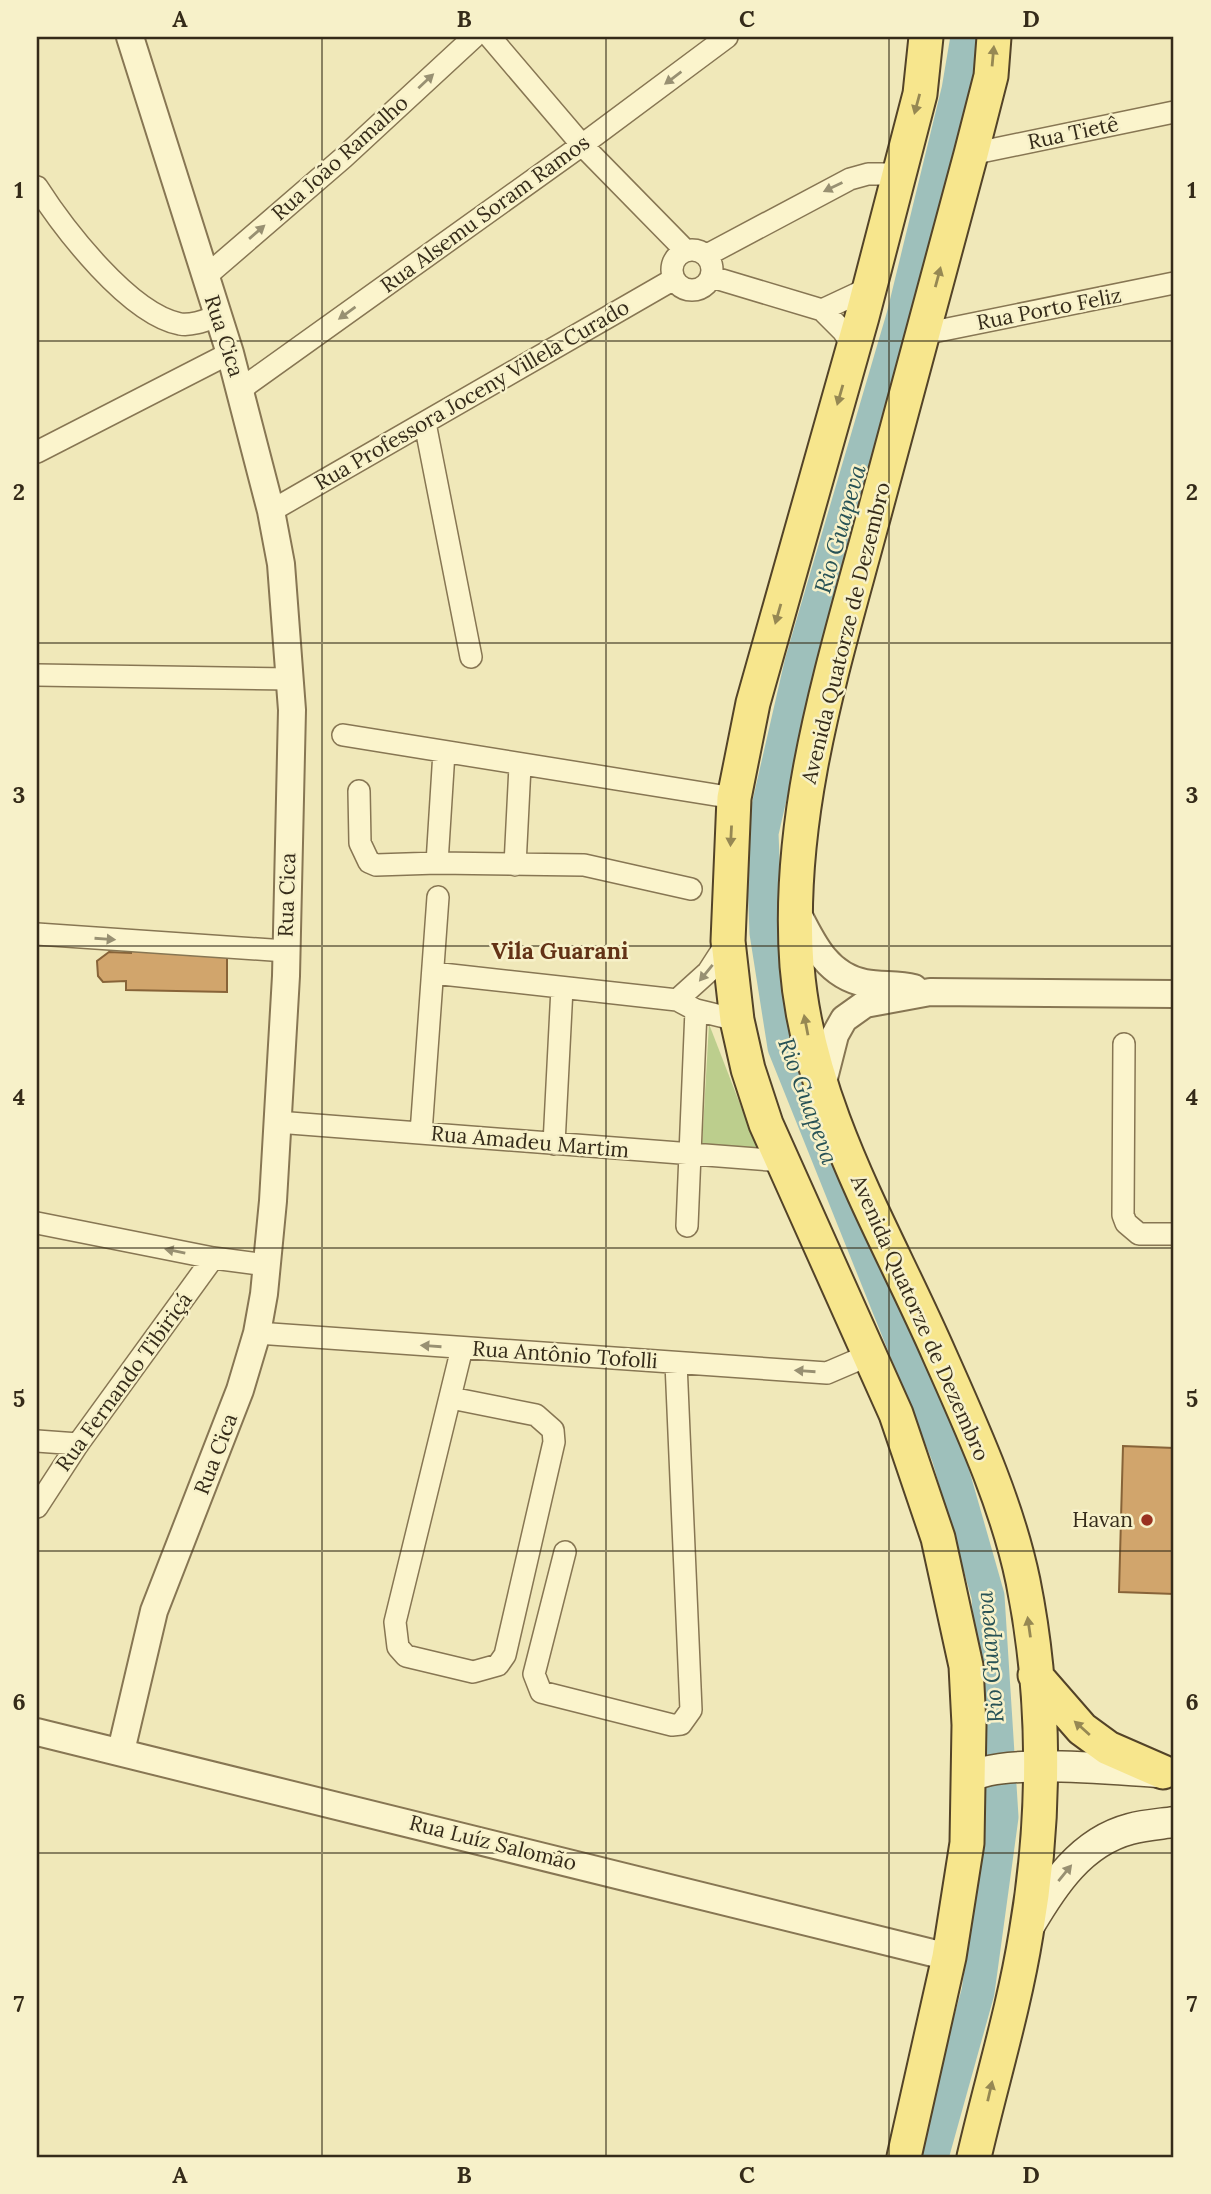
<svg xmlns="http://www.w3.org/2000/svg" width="1211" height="2194" font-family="Lora,serif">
  <rect width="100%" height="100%" fill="#f0e8b9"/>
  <!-- green -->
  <path fill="#bcce8d" d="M709,1024l48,124 -55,-2z"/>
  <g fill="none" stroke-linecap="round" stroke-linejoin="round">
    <!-- river -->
    <path stroke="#9ec0bb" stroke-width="33" d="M932,2157l46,-165 24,-175 -14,-221 -40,-140 -164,-409 -18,-114 -4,-100 39,-170 102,-347 55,-226 9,-53"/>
  </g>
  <!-- building -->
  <path fill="#d1a56c" stroke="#876338" stroke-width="2" d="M131,946l96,4v42l-101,-2v-9l-23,1 -5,-6 -1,-15 12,-9 22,1z
    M1123,1446l51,2v146l-55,-2z"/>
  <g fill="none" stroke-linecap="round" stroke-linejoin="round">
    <!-- minor casing -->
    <g stroke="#877653" stroke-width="24">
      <path id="minor" d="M490,37l92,108 103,105
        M971,154l203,-42
        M37,187c27,42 92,127 143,137 13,2 26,-4 37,-8
        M672 270a20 20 0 1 1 40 0a20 20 0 1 1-40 0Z
        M707,255l143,-76 18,-5h31
        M205,277l138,-119 131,-121
        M712,277l110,33 21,21 10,16
        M822,310l47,-22
        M923,334l251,-51
        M241,389l341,-244 145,-108
        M425,423l46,234
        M37,452l193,-99
        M271,511l403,-232
        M37,675l254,4
        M343,735l391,63
        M444,752l-7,111 147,2 107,24
        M359,791l1,52 9,19 7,3 61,-2
        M515,865l5,-99
        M37,934l249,17
        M433,973l244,27 19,10 41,10
        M677,1000l31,-28 20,-31
        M1124,1044l-1,171 3,8 13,11h35
        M277,1122l506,39
        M421,1133l17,-236
        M554,1144l8,-156
        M37,1223l176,35 54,7
        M687,1226l9,-216
        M257,1333l570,40 42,-18
        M451,1398l85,17 17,15 1,12 -49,213 -7,10 -25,7 -67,-16 -8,-9 -3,-25 67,-274
        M37,1441l41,3
        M37,1507l41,-63 135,-186
        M565,1552l-31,122 7,18 131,33 9,-1 10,-14 -15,-347"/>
    </g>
    <!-- tertiary casing -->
    <g stroke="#877653" stroke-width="30">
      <path id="tertiary" d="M798,914c15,30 30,62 67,69 16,3 33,1 49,5
        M822,1086l13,-51 9,-16 21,-15 65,-12 244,2
        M37,1732l912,225
        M121,1751l33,-140 86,-221 17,-57 7,-39 9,-93 13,-225 6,-266 -11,-146 -10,-53 -41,-158 -100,-316"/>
    </g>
    <!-- secondary casing -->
    <g stroke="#685737" stroke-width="33">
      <path id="secondary" d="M968,1779c28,-22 149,-9 190,-7
        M1029,1926c24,-41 52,-84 101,-97 14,-4 30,-5 44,-7"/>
    </g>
    <!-- primary casing -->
    <g stroke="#534328" stroke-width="37">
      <path id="primary" d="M1035,1675l47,54 26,19 55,24
        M904,2157l45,-200 18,-114 2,-118 -3,-59 -28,-128 -42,-124 -130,-290 -18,-55 -11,-49 -9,-79 6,-143 19,-95 109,-386 58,-223 6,-57
        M974,2157c17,-74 40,-148 52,-223 20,-115 20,-239 -3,-353 -16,-77 -51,-153 -83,-225 -55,-126 -132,-249 -143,-390 -11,-147 33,-289 71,-429 35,-128 69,-256 103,-383l20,-78 3,-39"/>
    </g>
    <!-- minor -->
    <use href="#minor" stroke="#fbf4cc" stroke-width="21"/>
    <!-- tertiary -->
    <use href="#tertiary" stroke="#fbf4cc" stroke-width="26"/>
    <!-- secondary -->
    <use href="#secondary" stroke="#fbf4cc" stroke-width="30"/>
    <!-- primary -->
    <use href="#primary" stroke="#f7e68d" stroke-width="33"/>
  </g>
  <!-- one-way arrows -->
  <defs><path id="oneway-solid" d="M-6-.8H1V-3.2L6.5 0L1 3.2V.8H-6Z" transform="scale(1.75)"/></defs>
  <g fill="#968853">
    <use href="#oneway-solid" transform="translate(993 56) rotate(-85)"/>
    <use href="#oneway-solid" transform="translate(917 104) rotate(105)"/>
    <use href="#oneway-solid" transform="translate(938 277) rotate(-75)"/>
    <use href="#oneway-solid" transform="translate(840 395) rotate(106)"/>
    <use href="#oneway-solid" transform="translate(778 614) rotate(106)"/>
    <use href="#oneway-solid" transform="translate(731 836) rotate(93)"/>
    <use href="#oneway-solid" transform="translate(806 1025) rotate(-101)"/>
    <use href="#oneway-solid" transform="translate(1029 1627) rotate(-98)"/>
    <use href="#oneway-solid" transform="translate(1082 1728) rotate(-138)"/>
    <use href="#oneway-solid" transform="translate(990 2091) rotate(-77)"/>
  </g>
  <g fill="#989072">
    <use href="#oneway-solid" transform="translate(673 78) rotate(143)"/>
    <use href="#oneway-solid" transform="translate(426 81) rotate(-43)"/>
    <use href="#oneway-solid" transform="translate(833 187) rotate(154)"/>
    <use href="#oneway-solid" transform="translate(257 232) rotate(-41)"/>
    <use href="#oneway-solid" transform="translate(347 313) rotate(144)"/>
    <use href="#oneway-solid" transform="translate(105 939) rotate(4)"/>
    <use href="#oneway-solid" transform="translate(706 973) rotate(129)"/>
    <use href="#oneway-solid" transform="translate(175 1251) rotate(-169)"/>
    <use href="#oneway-solid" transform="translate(431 1346) rotate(-176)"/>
    <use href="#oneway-solid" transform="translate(805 1371) rotate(-176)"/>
    <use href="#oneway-solid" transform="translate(1065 1873) rotate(-51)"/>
  </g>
  <!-- grid -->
  <path fill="none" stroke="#352b19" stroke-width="2" stroke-opacity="0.55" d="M322,37v2120M606,37v2120M889,37v2120M37,341h1137M37,643h1137M37,946h1137M37,1248h1137M37,1551h1137M37,1853h1137"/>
  <!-- markers -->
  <circle fill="#993120" stroke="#f7f1c9" stroke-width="2.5" cx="1147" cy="1520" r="7"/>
  <g text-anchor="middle" stroke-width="5" stroke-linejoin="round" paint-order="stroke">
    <!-- street labels -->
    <g font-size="21" fill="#352b19" stroke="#f7f1c9">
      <text transform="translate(1073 133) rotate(-12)" y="7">Rua Tietê</text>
      <text transform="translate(340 158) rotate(-42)" y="7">Rua João Ramalho</text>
      <text transform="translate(485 214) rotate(-36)" y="7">Rua Alsemu Soram Ramos</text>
      <text transform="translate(1049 309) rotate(-11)" y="7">Rua Porto Feliz</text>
      <text transform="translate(224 336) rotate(72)" y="7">Rua Cica</text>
      <text transform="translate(472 395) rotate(-30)" y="7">Rua Professora Joceny Villela Curado</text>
      <text transform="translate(846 633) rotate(-76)" y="7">Avenida Quatorze de Dezembro</text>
      <text transform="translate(287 895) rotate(-88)" y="7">Rua Cica</text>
      <text transform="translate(530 1142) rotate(5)" y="7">Rua Amadeu Martim</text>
      <text transform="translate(920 1318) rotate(66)" y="7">Avenida Quatorze de Dezembro</text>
      <text transform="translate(565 1355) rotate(4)" y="7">Rua Antônio Tofolli</text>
      <text transform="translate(124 1382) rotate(-54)" y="7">Rua Fernando Tibiriçá</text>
      <text transform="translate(216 1454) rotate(-69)" y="7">Rua Cica</text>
      <text transform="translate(493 1843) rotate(14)" y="7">Rua Luíz Salomão</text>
    </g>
    <!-- poi labels -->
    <g font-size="21" fill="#352b19" stroke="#f7f1c9" text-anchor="end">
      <text x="1133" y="1527">Havan</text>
    </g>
    <!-- water labels -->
    <g font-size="23" font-style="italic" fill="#275256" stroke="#f7f1c9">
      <text transform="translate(840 529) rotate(-74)" y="8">Rio Guapeva</text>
      <text transform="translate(808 1101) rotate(70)" y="8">Rio Guapeva</text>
      <text transform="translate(990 1657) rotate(-95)" y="8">Rio Guapeva</text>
    </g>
    <!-- neighbourhood labels -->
    <g font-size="23" font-weight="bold" fill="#633216" stroke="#f7f1c9">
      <text x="560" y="959">Vila Guarani</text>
    </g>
  </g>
  <!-- border -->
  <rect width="1211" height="2194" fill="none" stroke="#f7f1c9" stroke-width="77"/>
  <rect x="38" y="38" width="1134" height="2118" fill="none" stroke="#352b19" stroke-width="2.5"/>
  <g font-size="23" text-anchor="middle" font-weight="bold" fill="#352b19">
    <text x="180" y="27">A</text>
    <text x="464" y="27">B</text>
    <text x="747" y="27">C</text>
    <text x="1031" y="27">D</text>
    <text x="19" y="198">1</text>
    <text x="1192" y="198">1</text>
    <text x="19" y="500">2</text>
    <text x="1192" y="500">2</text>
    <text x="19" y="803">3</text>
    <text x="1192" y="803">3</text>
    <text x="19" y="1105">4</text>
    <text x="1192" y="1105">4</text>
    <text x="19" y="1407">5</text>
    <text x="1192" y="1407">5</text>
    <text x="19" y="1710">6</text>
    <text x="1192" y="1710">6</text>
    <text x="19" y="2012">7</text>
    <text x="1192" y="2012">7</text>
    <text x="180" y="2183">A</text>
    <text x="464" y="2183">B</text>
    <text x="747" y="2183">C</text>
    <text x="1031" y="2183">D</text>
  </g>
</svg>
